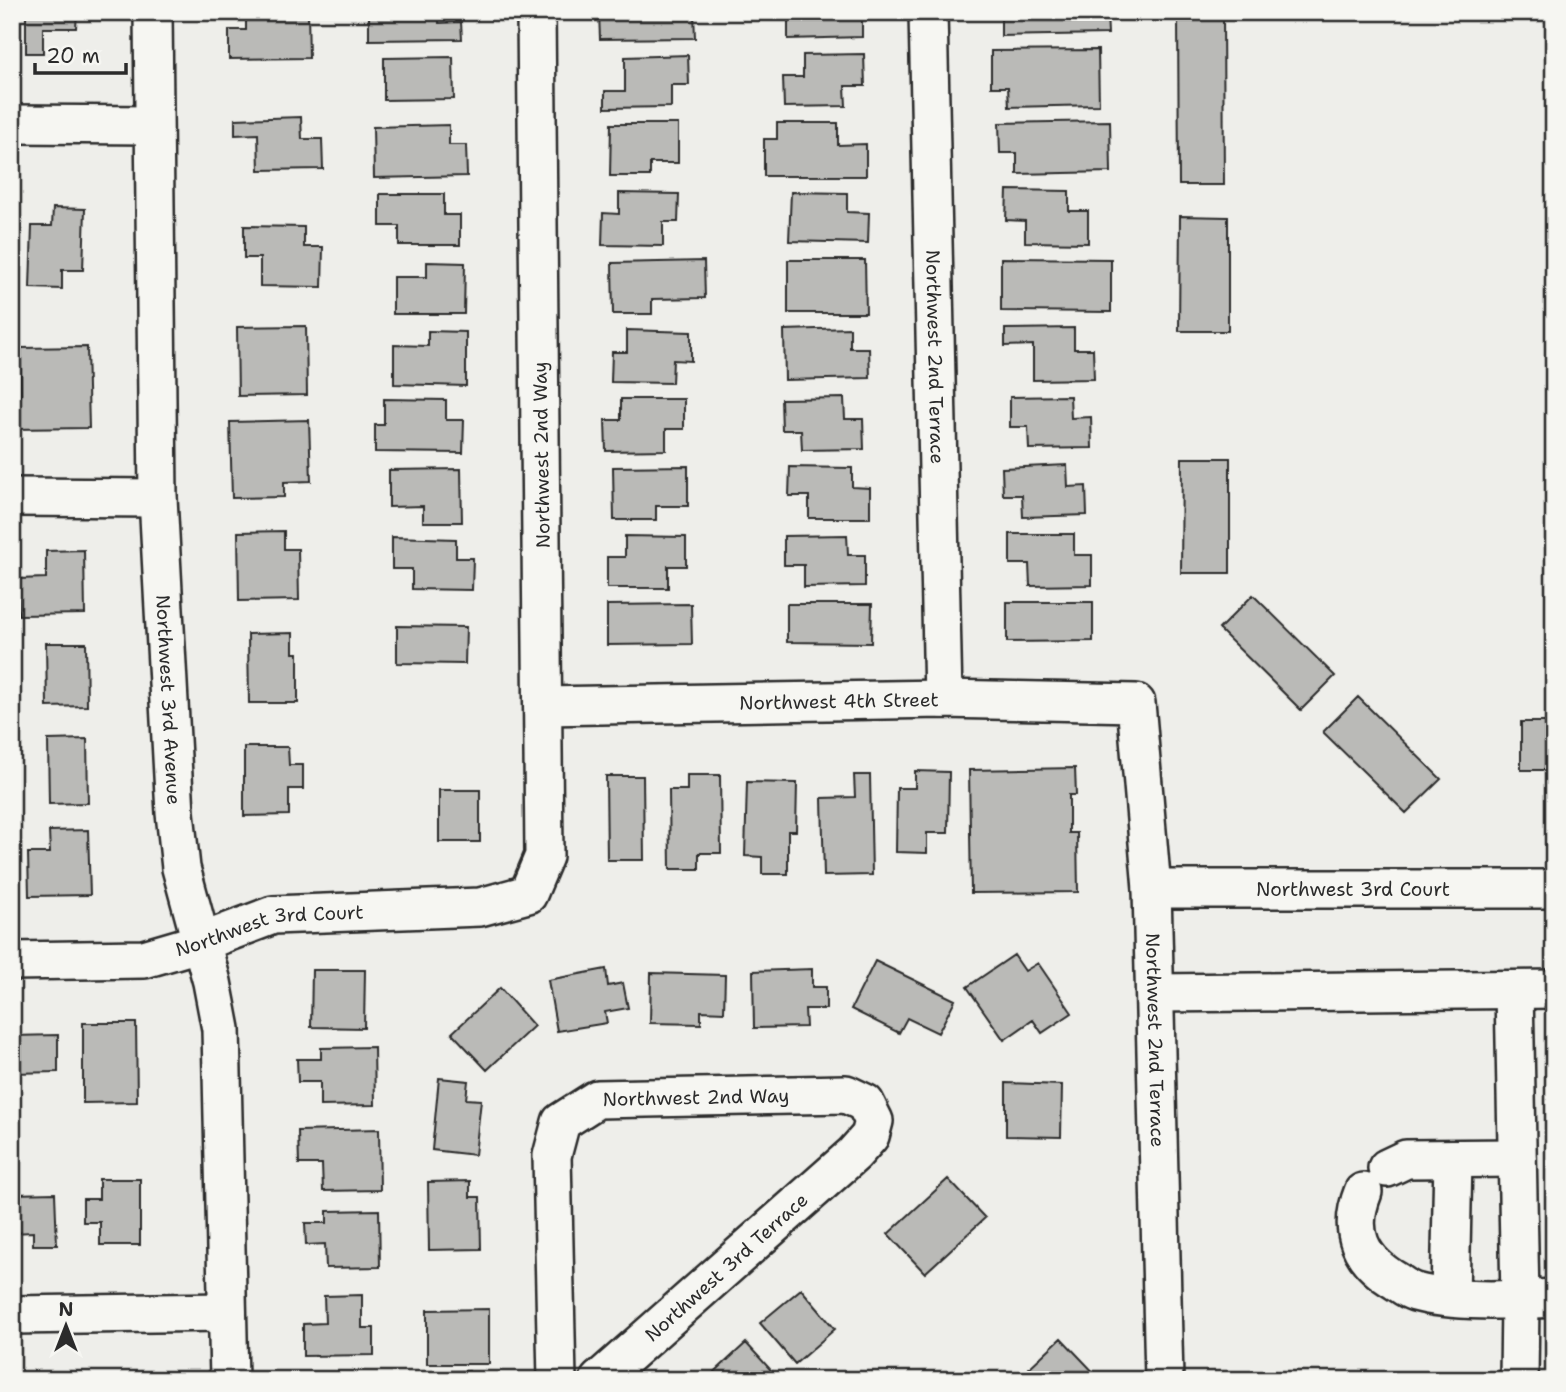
<svg xmlns="http://www.w3.org/2000/svg" width="1566" height="1392" font-family="'Shantell Sans',sans-serif">
  <rect width="100%" height="100%" fill="#eeeeea"/>
  <filter id="ink" filterUnits="userSpaceOnUse"><feTurbulence type="fractalNoise" baseFrequency=".0143" numOctaves="2"/><feDisplacementMap in="SourceGraphic" scale="14" xChannelSelector="R" yChannelSelector="G"/><feConvolveMatrix kernelMatrix="1 2 1 2 8 2 1 2 1" color-interpolation-filters="sRGB"/></filter>
  <g filter="url(#ink)">
    <!-- building -->
    <path fill="#babab7" stroke="#2b2b2b" stroke-width="2" d="M26,12h51l-1,16h-33v25h-17z
      M246,12h62l1,46 -80,1v-29h17z
      M369,12h70v11l22,-1 1,17 -93,1z
      M599,12l95,1 1,25 -95,1z
      M788,12h74v25l-74,2z
      M1001,12h106l1,22 -107,2z
      M1178,15h45l1,170h-45z
      M1098,50l1,55 -90,2 -1,-20h-17v-36z
      M864,54l1,32h-20l1,20 -62,1 -1,-30h20v-22z
      M688,55l1,30h-18v22l-66,1v-17h20v-34z
      M453,57l1,42 -70,1v-42z
      M301,117l1,22h20l1,30 -64,1 -1,-36 -23,1v-16z
      M1110,121l1,51 -94,2v-21h-17l-1,-30z
      M777,123h61v22l28,-1v32h-102v-37h13z
      M611,124h67v39h-28v13h-40z
      M449,125v20h17l1,31 -93,2 -1,-51z
      M1007,190l62,1v20h19v32l-63,-1v-21l-19,-1z
      M791,192l56,1v19l22,1 -1,30 -79,-2z
      M619,193l60,1 -1,28h-15v24l-61,-1 1,-32 16,1z
      M380,194h64v21h16v30h-61v-19h-19z
      M53,208l32,1 -2,61h-21v19l-32,-1 2,-62h20z
      M1180,216l48,1v114h-49z
      M244,226l60,1v20h19l-1,40 -62,-1v-28h-16z
      M1001,258l110,1v53l-110,-1z
      M788,260h77l1,53h-78z
      M704,261l1,37 -53,1v15h-39l-1,-51z
      M427,262l38,1 -1,51h-71v-37h34z
      M306,326l1,69 -69,1 -1,-69z
      M850,328v20h19l1,30 -85,2 -1,-50z
      M1074,328v21h19l1,30 -61,1v-35l-28,1v-17z
      M627,330l64,2v29l-18,-1 -1,23 -61,-1 1,-30h15z
      M428,331l38,1v54l-72,-2v-39l34,1z
      M87,347l2,81 -77,1v-33h9l-1,-48z
      M1070,396l1,22 20,-1 1,31 -63,1 -1,-22h-18v-30z
      M844,398l1,21h18l1,30 -62,1 -1,-20h-19l-1,-31z
      M384,399l62,1v20h18l-1,33 -88,-1v-27h9z
      M621,399h63v30h-18v21l-60,1 -1,-31h16z
      M309,420l2,61 -27,1v15l-52,1 -2,-76z
      M1182,458h48v115h-49z
      M1067,465l1,22 18,-1 1,29 -64,2 -1,-22h-19l-1,-27z
      M688,466v40h-32v14h-42l-1,-53z
      M790,467l62,1v19l18,1v30h-61v-22h-20z
      M461,469l1,53h-39v-16l-34,1v-37z
      M284,531v18h14l1,51 -60,1 -1,-69z
      M1010,534h64v21h18v30l-62,1 -1,-22h-19z
      M847,535l1,20h17v31l-61,1v-22h-20v-29z
      M625,536l61,1v29h-18v22h-61v-31h18z
      M392,537l64,2v19h17l-1,32 -60,-1v-20h-20z
      M84,550l1,64 -66,1 -1,-36 28,-1v-27z
      M1253,595l82,81 -34,34 -82,-81z
      M1007,602h86v39l-86,1z
      M691,604l1,40 -85,1v-40z
      M787,604h85l-1,39 -84,-1z
      M397,626l69,1 -1,37 -68,-1z
      M293,633v20h5v50h-49l-1,-69z
      M46,643h40l1,63 -40,1z
      M1358,697l83,82 -35,34 -83,-81z
      M1521,722h33v48h-33z
      M87,739l1,64 -39,1 -1,-64z
      M244,747h44l1,18h14v24h-14v26l-45,1z
      M1075,768l1,27h-7v38h8l1,59 -107,1 -2,-123z
      M915,771l34,1 -1,61h-21v20l-31,-1 1,-64h18z
      M687,775h33l1,78h-22v16h-29l-1,-79h18z
      M854,775h16l2,100 -48,1 -2,-78 33,-1z
      M606,776h37l1,84h-37z
      M747,782l50,1 -1,48h-8v43h-26v-17l-17,-1z
      M439,790h41v52h-41z
      M88,830l2,65 -61,1 -1,-43h22l-1,-22z
      M1014,955l11,16 13,-8 34,50 -30,20 -9,-13 -29,20 -37,-53z
      M875,961l80,39 -17,33 -31,-15 -8,15 -48,-24z
      M606,969l2,17 15,-3 5,25 -23,4 2,11 -50,8 -9,-51z
      M812,969v18h14v22h-21l1,18 -52,1 -1,-57z
      M312,970h53l-1,58 -53,-1z
      M651,973l74,2 -1,37 -23,-1v13l-51,-1z
      M500,988l34,38 -47,44 -35,-37z
      M83,1023h53l1,79 -54,1z
      M58,1035v37l-46,1v-37z
      M374,1047l1,58 -55,1v-24h-22l-1,-23h24v-11z
      M439,1078l29,3 -2,18 15,1 -6,55 -43,-5z
      M1006,1083l56,2 -1,52 -55,-1z
      M379,1129l1,61 -57,1 -1,-27h-23l-1,-33z
      M99,1179h41v66h-40v-23h-17v-23h16z
      M948,1179l37,39 -60,55 -37,-39z
      M470,1181v16h10l1,52 -52,1 -1,-68z
      M55,1193l2,52h-24v-13l-21,1v-39z
      M379,1210l1,57 -54,1 -1,-24 -19,1 -1,-22h22v-12z
      M801,1289l34,40 -40,35 -35,-41z
      M362,1295v33h12v27l-71,1v-32l22,-1 -1,-27z
      M489,1309v55h-62v-54z
      M1061,1338l40,42h-61l-11,-12z
      M746,1343l34,37h-74z
      M469,1371v9h-40v-8z"/>
    <g fill="none" stroke-linecap="round" stroke-linejoin="round">
      <!-- minor casing -->
      <g stroke="#2b2b2b" stroke-width="42">
        <g id="minor">
          <path id="s1" d="M153,12l5,486 17,315 6,55 31,114 9,47 8,351"/>
          <path id="s2" d="M928,12l15,687"/>
          <path d="M12,124l141,1"/>
          <path d="M12,497l146,1"/>
          <path id="s3" d="M543,706l400,-7 193,4 16,186 12,491"/>
          <path id="s4" d="M1152,889h402"/>
          <path id="s5" d="M12,961l132,-2 58,-17 71,-27 207,-8 48,-13 16,-38 -8,-844"/>
          <path d="M1514,990l6,310 -1,80"/>
          <path d="M1155,993l399,-4"/>
          <path d="M1387,1168l19,-9 111,-1"/>
          <path d="M1363,1192c-16,40 -3,68 33,89 6,4 12,9 19,11 40,11 96,8 139,6"/>
          <path d="M1450,1297l3,-138"/>
          <path d="M12,1315l215,-3"/>
          <path id="s6" d="M557,1380l-5,-224 9,-34 36,-23 249,-5 19,9 9,18 -4,15 -16,18 -255,226"/>
        </g>
      </g>
      <!-- minor -->
      <use href="#minor" stroke="#f6f6f2" stroke-width="37"/>
    </g>
  </g>
  <g text-anchor="middle" stroke-width="5" stroke-linejoin="round" paint-order="stroke">
    <!-- street labels -->
    <g font-size="19" fill="#2b2b2b" stroke="#f6f6f2">
      <text dy="7" stroke="none"><textPath href="#s2" startOffset="345">Northwest 2nd Terrace</textPath></text>
      <text transform="translate(541 455) rotate(-91)" y="7">Northwest 2nd Way</text>
      <text dy="7" stroke="none"><textPath href="#s1" startOffset="688">Northwest 3rd Avenue</textPath></text>
      <text dy="7" stroke="none"><textPath href="#s3" startOffset="296">Northwest 4th Street</textPath></text>
      <text dy="7" stroke="none"><textPath href="#s4" startOffset="201">Northwest 3rd Court</textPath></text>
      <text dy="7" stroke="none"><textPath href="#s5" startOffset="262">Northwest 3rd Court</textPath></text>
      <text dy="7" stroke="none"><textPath href="#s3" startOffset="931">Northwest 2nd Terrace</textPath></text>
      <text dy="7" stroke="none"><textPath href="#s6" startOffset="401">Northwest 2nd Way</textPath></text>
      <text transform="translate(726 1267) rotate(-42)" y="7">Northwest 3rd Terrace</text>
    </g>
  </g>
  <!-- margin -->
  <rect width="1566" height="1392" fill="none" stroke="#f6f6f2" stroke-width="42"/>
  <rect x="21" y="21" width="1524" height="1350" fill="none" stroke="#2b2b2b" stroke-width="2.5" filter="url(#ink)"/>
  <!-- north arrow -->
  <g transform="translate(66 1326)" stroke="#f6f6f2" stroke-width="5" paint-order="stroke">
  <path d="M0-5L12 26L0 18L-12 26Z" fill="#2b2b2b"/>
  <text y="-10" font-size="19" font-weight="bold" text-anchor="middle" fill="#2b2b2b">N</text>
  </g>
  <!-- scale -->
  <path d="M35 63v10h91v-10" fill="none" stroke="#2b2b2b" stroke-width="3.5"/>
  <text x="46" y="63" font-size="21" fill="#2b2b2b" stroke="#f6f6f2" stroke-width="5" paint-order="stroke">20 m</text>
</svg>
